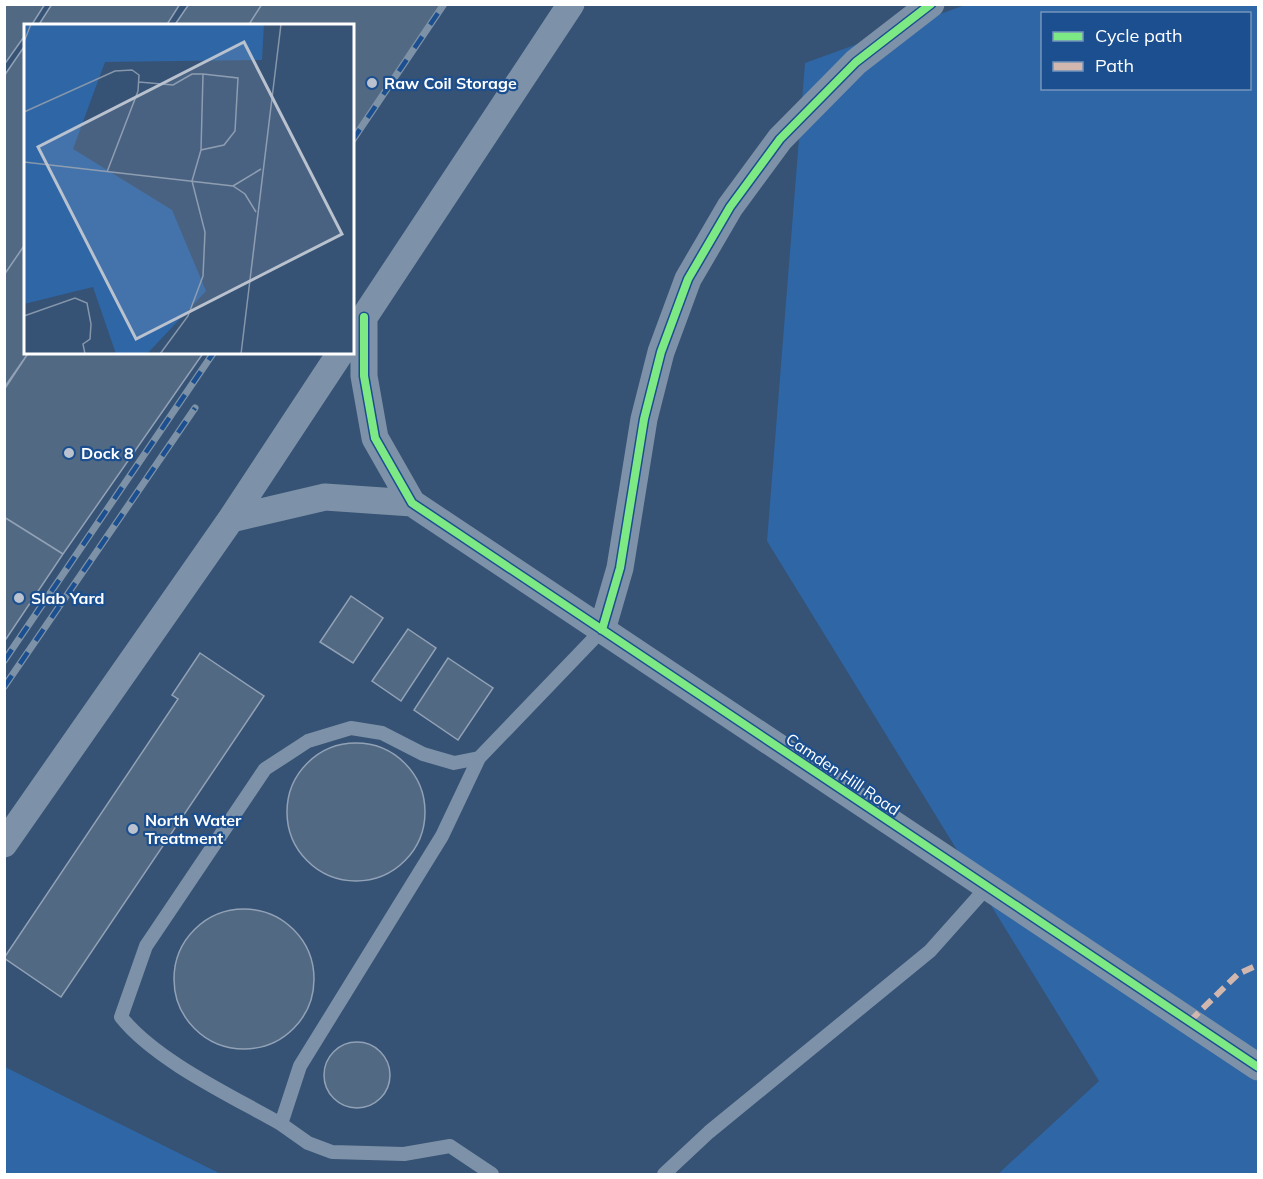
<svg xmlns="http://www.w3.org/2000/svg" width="1263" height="1179" font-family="Mulish,sans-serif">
  <rect width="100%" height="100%" fill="#365274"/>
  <!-- green -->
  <path fill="#2f66a5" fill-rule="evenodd" d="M965,5h293v1169h-260l101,-93 -332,-540 38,-478zM1042,14h208v74h-208z
    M4,1067h1l216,107h-216z"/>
  <!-- building -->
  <path fill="#526984" stroke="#92a2b6" stroke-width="1.5" d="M4,4h41l-14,22h-5v8l-22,31z
    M52,4h128l-14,22h-128z
    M189,4h73l-14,22h-74z
    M262,4h182l-92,137v-115h-104z
    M26,44v308h3l-25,36v-312z
    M26,243v109h3l-25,38v-115z
    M29,352h175l-141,202 -59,-37v-129z
    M4,517l59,37 -59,88z
    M351,596l32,22 -30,45 -33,-21z
    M408,629l28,19 -35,53 -29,-20z
    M200,653l64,43 -203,301 -57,-39 174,-259 -6,-4z
    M448,658l45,30 -35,52 -44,-30z
    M287 812a69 69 0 1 1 138 0a69 69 0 1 1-138 0Z
    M174 979a70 70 0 1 1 140 0a70 70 0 1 1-140 0Z
    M324 1075a33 33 0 1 1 66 0a33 33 0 1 1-66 0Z"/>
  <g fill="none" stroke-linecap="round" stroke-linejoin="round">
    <!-- service -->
    <path stroke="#7d92a8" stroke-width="14" d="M479,758l-37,78 -142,230 -19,58 27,19 24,9 72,2 46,-8 42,28
      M281,1124c-49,-28 -125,-63 -160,-107l25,-71 119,-177 43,-28 43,-13 31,5 41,21 31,9 25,-5 123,-128
      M664,1174l45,-42 221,-181 58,-65"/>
    <!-- minor -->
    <path stroke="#7d92a8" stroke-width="27" d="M364,317v59l11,62 37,65 846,564
      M355,331l216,-327
      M231,519l94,-22 87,6
      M602,630l18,-62 24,-149 17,-67 27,-73 42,-72 50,-68 76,-77 75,-58
      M4,844l227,-325 110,-167"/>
    <!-- rail casing -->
    <g stroke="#7e92a7" stroke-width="7">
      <path id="rail" d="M352,141l92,-137
        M4,661l210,-309
        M4,687l191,-279"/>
    </g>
    <!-- rail -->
    <use href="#rail" stroke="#1b4f8f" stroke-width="4.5" stroke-dasharray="14" stroke-linecap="butt"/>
    <!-- quiet -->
    <path stroke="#d1b7ad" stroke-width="6" stroke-dasharray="12 6" stroke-linecap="butt" d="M1190,1021l48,-47 20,-9"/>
    <!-- cycleway casing -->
    <g stroke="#1b4f8f" stroke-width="11">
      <path id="cycleway" d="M364,317v59l11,62 37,65 846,564
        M602,630l18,-62 24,-149 17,-67 27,-73 42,-72 50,-68 76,-77 75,-58"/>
    </g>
    <!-- cycleway -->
    <use href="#cycleway" stroke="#7ce984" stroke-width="8"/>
  </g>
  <!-- markers -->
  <g fill="#b9c2ce" stroke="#1b4f8f" stroke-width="2">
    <circle cx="372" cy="83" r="6"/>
    <circle cx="69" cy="453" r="6"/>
    <circle cx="19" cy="598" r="6"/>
    <circle cx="133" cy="829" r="6"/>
  </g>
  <g text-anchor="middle" stroke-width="4.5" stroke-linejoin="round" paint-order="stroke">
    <!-- poi labels -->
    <g font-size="16" font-weight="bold" fill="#fff" stroke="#1b4f8f" text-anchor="start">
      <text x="384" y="89">Raw Coil Storage</text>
      <text x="81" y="459">Dock 8</text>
      <text x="31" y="604">Slab Yard</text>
      <text x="145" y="826">North Water<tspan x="145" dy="18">Treatment</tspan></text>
    </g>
    <!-- street labels -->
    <g font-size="16" fill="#fff" stroke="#1b4f8f">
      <text transform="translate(843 774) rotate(34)" y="6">Camden Hill Road</text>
    </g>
  </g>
  <!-- overview -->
  <g transform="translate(24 24)">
    <rect width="330" height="330" fill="#365274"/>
    <path d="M0,0h240l-2,36 -157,2 -32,87 99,61 34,81 -59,63h-31l-23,-67 -69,17z" fill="#2f66a5"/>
    <path fill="none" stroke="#8697ac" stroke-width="1.5" d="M0,18l7,-18M115,58l34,3 19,-11h11l-2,76M0,88l91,-41 17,-1 7,5 -1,16 -31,81M0,138l209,24 12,8 11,18M209,162l28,-17M0,292l51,-18 12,5 4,21 -1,15 -7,5 2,10M136,330l28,-38 15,-40 2,-44 -13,-51 9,-31 23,-5 11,-14 3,-53 -35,-4M217,330l40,-330"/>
    <path fill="#b9c2ce" fill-opacity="0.15" stroke="#b9c2ce" stroke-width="3" d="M220,18l98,192 -206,105 -98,-192z"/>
    <rect width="330" height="330" fill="none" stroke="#fff" stroke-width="3"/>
  </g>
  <!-- border -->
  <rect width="1263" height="1179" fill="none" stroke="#ffffff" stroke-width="12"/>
  <!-- legend -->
  <rect x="1041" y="12" width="210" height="78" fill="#1b4f8f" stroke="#7695bc" stroke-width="1.5"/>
  <rect x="1053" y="32" width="30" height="9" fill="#7ce984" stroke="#7695bc" stroke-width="1.5"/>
  <text x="1095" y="42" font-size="18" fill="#ffffff">Cycle path</text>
  <rect x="1053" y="62" width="30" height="9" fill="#d1b7ad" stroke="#7695bc" stroke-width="1.5"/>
  <text x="1095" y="72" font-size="18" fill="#ffffff">Path</text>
</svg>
